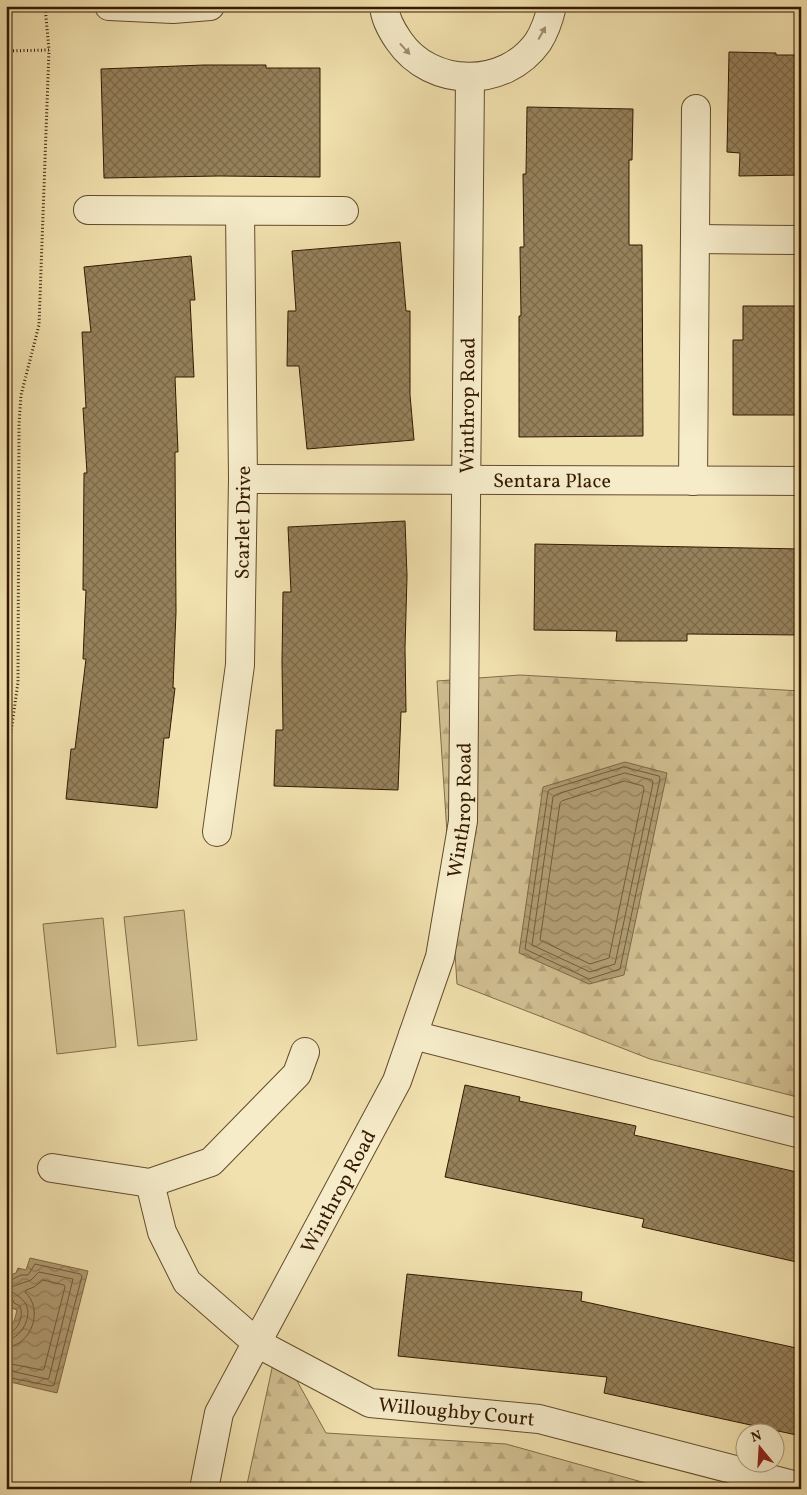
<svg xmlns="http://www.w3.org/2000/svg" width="807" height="1495" font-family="Vollkorn,serif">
  <defs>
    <pattern id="forest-firs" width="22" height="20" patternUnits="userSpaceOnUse" patternTransform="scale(1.25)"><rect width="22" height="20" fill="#d1bf91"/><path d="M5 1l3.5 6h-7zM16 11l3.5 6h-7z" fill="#b4a47b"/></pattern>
    <pattern id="water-waves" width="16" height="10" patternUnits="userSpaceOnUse" patternTransform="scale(1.25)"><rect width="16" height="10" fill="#b19d73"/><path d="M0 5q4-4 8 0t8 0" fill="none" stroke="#917f5c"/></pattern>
    <pattern id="building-cross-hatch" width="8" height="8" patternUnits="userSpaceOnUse" patternTransform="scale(1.25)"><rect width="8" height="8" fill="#96815b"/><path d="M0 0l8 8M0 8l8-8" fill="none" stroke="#7b6949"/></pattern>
  </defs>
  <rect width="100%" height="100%" fill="#f1e1ae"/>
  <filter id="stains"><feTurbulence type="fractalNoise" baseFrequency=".004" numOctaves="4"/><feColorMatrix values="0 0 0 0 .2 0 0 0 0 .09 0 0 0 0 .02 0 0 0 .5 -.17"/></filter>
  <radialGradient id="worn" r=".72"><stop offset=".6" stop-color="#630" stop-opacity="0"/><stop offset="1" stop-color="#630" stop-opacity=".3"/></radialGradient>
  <!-- forest -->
  <path fill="url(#forest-firs)" stroke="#826c49" d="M520,675l281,16v407l-151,-39 -193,-75 -20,-303z
    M277,1345l49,88 180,11 161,45h-421z"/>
  <!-- pitch -->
  <path fill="#d1bf91" stroke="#826c49" d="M184,910l13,130 -59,6 -14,-129z
    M103,918l13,129 -59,7 -14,-130z"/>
  <!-- water -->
  <path fill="url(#water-waves)" stroke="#7f6845" d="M625,762l42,11 -43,202 -35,9 -70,-31 24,-166z
    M30,1258l58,13 -31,122 -51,-12v-52c8,-3 9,-11 11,-19l-8,-3v-5l-3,-2 1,-26 3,1 6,-2 2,-5 8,2z"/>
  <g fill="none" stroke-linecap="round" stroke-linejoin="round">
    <!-- shore -->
    <path stroke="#725b3a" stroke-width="1" d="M624,767l35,9 1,3 -40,190 -31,10 -64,-30 23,-157 1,-2z
      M625,773l27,7 1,3 -38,181 -25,8 -58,-27 21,-148 2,-2z
      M625,781l18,5 1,3 -35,169 -19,6 -50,-24 20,-137 2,-2z
      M6,1279l5,1 10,-5h7l7,-11 45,10 2,2 -28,109 -3,1 -45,-9
      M6,1297l6,1 2,5 6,3c4,11 -2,26 -14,28
      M6,1340c14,-1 25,-20 21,-33 -1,-6 -12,-14 -17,-16l1,-4 20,-7 8,-8 34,7 -24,99 -2,1 -41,-9
      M6,1347c26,-1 38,-38 19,-55l1,-2 8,-3 9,-7 21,5 1,2 -21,82 -2,1 -36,-7"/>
  </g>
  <!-- building -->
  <path fill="url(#building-cross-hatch)" stroke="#341901" d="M729,52l47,1v2h25v120l-62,1 1,-23 -13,-1z
    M204,65h62v3h54v109l-101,-1 -115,2 -3,-109z
    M527,107l106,2 -1,51h-3v85h13l1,191 -124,1v-121h2l-1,-69h4l-1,-73h3z
    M400,242l6,69h4v84l4,45 -107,9 -8,-83h-12l1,-55h8l-4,-60z
    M191,256l4,44h-5l4,77h-19l3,75h-3l1,160 -3,76h2l-6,50h-5l-7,70 -91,-9 5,-50h4l11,-90h-3l3,-69h-3l1,-117h3l-4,-65h3l-4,-76h9l-7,-65z
    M743,306h58v109h-68v-75h10z
    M405,521l2,55 -2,72 1,64h-5l-3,78 -124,-4 2,-56h7l-1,-68 1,-70h8l-3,-65z
    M535,544l266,5v86l-114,-1v7h-71l1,-10 -83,-1z
    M465,1085l55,12 -1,4 117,25 -2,9 167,38v90l-159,-36 2,-8 -199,-42z
    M407,1274l175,18 -1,9 220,48v87l-197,-43 3,-16 -209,-21z"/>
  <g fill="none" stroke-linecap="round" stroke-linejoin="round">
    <!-- minor casing -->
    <g stroke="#634b2c" stroke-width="30">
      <g id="minor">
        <path d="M109,6l64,3 37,-3"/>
        <path d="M384,6c1,13 8,25 15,35 32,47 106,48 139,1 7,-11 11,-23 14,-36"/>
        <path d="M88,210l256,1"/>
        <path d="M695,239l106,1"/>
        <path id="s1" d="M243,479l558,2"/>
        <path d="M693,481l3,-372"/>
        <path id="s2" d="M217,832l23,-167 3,-186 -3,-267"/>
        <path d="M413,1035l388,99"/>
        <path d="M52,1168l98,15 61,-21 86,-88 8,-22"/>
        <path id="s3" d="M150,1183l12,49 25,50 70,61 113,60 169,16 262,68"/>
        <path id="s4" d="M204,1489l15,-76 178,-332 43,-124 23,-136 7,-744"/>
      </g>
    </g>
    <!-- path -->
    <path stroke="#341901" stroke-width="3" stroke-dasharray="1 2.5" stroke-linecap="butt" d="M6,51l43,-1 -4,-44
      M6,768l12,-86 1,-258 2,-29 18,-70 10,-275"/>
    <!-- minor -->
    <use href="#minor" stroke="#f6ecca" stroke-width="28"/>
  </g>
  <!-- one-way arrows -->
  <defs><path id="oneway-solid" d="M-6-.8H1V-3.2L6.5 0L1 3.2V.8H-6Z" transform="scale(1.25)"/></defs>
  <g fill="#9f8d70">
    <use href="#oneway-solid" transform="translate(542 33) rotate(-61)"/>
    <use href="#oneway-solid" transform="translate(405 49) rotate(47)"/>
  </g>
  <g text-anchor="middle" stroke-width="5" stroke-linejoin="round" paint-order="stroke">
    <!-- street labels -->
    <g font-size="20" fill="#341901" stroke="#f6ecca">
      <text dy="7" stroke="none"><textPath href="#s4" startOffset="1139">Winthrop Road</textPath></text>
      <text dy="7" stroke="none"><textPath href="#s1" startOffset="309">Sentara Place</textPath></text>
      <text dy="7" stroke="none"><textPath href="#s2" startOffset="311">Scarlet Drive</textPath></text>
      <text dy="7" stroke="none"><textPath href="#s4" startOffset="734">Winthrop Road</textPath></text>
      <text dy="7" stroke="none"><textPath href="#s4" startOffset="329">Winthrop Road</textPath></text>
      <text dy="7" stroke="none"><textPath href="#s3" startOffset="414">Willoughby Court</textPath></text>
    </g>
  </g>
  <!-- margin -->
  <rect width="807" height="1495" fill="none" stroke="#f1e1ae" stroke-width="25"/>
  <rect x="8" y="8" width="792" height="1480" fill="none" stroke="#341901" stroke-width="2.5"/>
  <rect x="12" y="12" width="782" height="1470" fill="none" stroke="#341901"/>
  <!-- north arrow -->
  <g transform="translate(760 1448) rotate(342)"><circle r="24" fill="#f6ecca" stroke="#a8987a"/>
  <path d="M0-4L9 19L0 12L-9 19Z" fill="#8f2418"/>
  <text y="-8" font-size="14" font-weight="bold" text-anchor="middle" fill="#341901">N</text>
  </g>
  <rect width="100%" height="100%" filter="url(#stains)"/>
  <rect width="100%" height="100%" fill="url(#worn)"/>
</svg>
